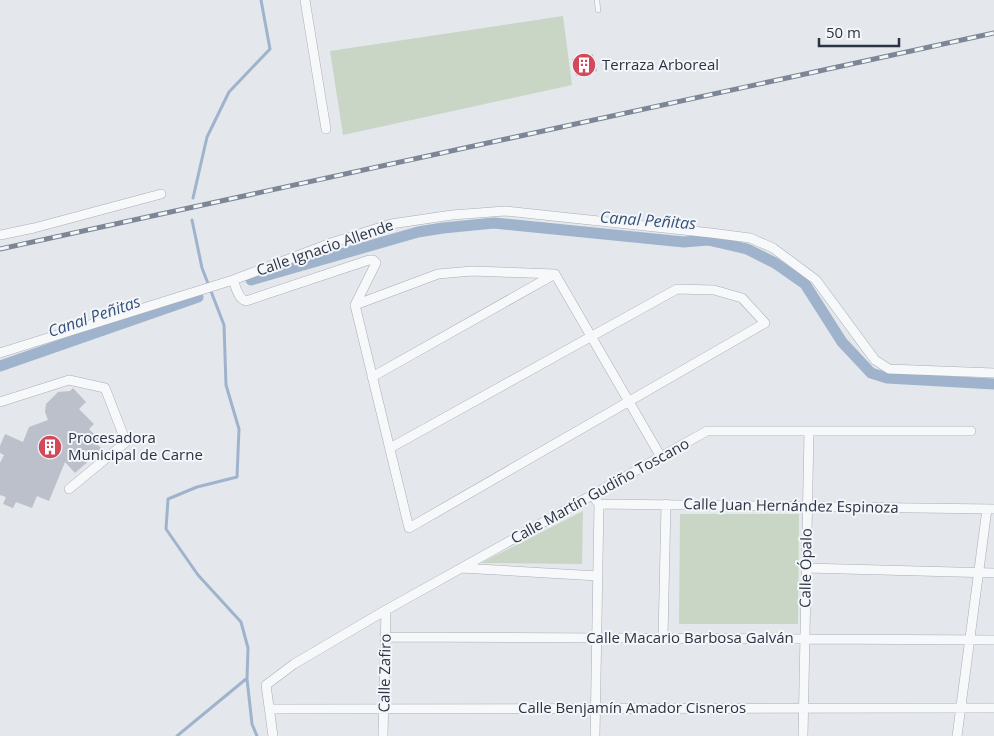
<svg xmlns="http://www.w3.org/2000/svg" width="994" height="736" font-family="'Open Sans',sans-serif">
  <rect width="100%" height="100%" fill="#e4e7ec"/>
  <!-- green -->
  <path fill="#c9d6c5" d="M563,16l9,69 -229,50 -13,-84z
    M583,511l-1,53 -101,-1z
    M680,514h119l-1,110h-119z"/>
  <g fill="none" stroke-linecap="round" stroke-linejoin="round">
    <!-- stream -->
    <path stroke="#9fb4cc" stroke-width="3" d="M193,198l14,-61 22,-45 41,-43 -9,-49
      M192,220l10,48 22,57 2,60 13,44 -2,48 -40,10 -29,12 -2,30 32,46 43,47 7,26 -1,31 5,45 5,12
      M177,736l69,-57"/>
    <!-- canal -->
    <path stroke="#9fb4cc" stroke-width="11" d="M251,280l167,-48 25,-4 51,-5 190,19 24,-2 39,9 28,14 30,21 37,58 29,31 16,5 107,6
      M0,366l198,-69"/>
  </g>
  <!-- building -->
  <path fill="#bbc0ca" d="M593,54l4,17 -21,5 -4,-17z
    M73,388l13,14 -7,7 15,15 -5,5 10,10 -4,3 7,7 -27,24 -10,-11 -16,39 -12,-5 -5,12 -16,-6 -3,6 -10,-4 3,-7 -6,-2v-32l4,-8 -4,-2v-7l5,-12 18,8 6,-15 19,-7 -3,-8 1,-8 12,-12 12,-1z"/>
  <g fill="none" stroke-linecap="round" stroke-linejoin="round">
    <!-- lane casing -->
    <g stroke="#a9aeb7" stroke-width="5.5">
      <path id="lane" d="M597,0l1,10"/>
    </g>
    <!-- street casing -->
    <g stroke="#a9aeb7" stroke-width="10">
      <path id="street" d="M305,0l21,129
        M0,235l34,-7 127,-34
        M555,274l106,183
        M233,280c3,7 5,19 13,21l123,-41h4l3,3 -21,42 83,-31 34,-3 83,3
        M355,305l54,223 356,-205 -23,-25 -28,-8 -37,-1 -287,159
        M0,353l233,-73 101,-38 57,-18 61,-9 53,-4 206,22 39,5 23,10 43,32 59,80 14,9 105,4
        M372,377l183,-103
        M0,402l69,-22 36,8 21,54 -57,47
        M592,495l7,9 395,5
        M461,568l137,8
        M806,568l188,5
        M385,637l609,3
        M663,638l3,-134
        M269,709l725,-1
        M273,736l-7,-51 28,-21 92,-54 321,-179h264
        M383,736l3,-126
        M595,736l4,-232
        M803,736l6,-305
        M957,736l30,-227"/>
    </g>
    <!-- lane -->
    <use href="#lane" stroke="#f7f8fa" stroke-width="4.5"/>
    <!-- street -->
    <use href="#street" stroke="#f7f8fa" stroke-width="9"/>
    <!-- rail casing -->
    <g stroke="#7d8696" stroke-width="5">
      <path id="rail" d="M0,249l994,-216"/>
    </g>
    <!-- rail -->
    <use href="#rail" stroke="#f4f6f9" stroke-width="3" stroke-dasharray="9" stroke-linecap="butt"/>
  </g>
  <!-- icons -->
  <defs>
    <g id="building-disc" transform="scale(1.25)"><circle r="9.5" fill="#d1495b" stroke="#f4f6f9"/><path d="M-4-6H4V6H1V3H-1V6H-4ZM-2.5-4.3h1.7v1.8h-1.7ZM.8-4.3h1.7v1.8H.8ZM-2.5-1h1.7V.8h-1.7ZM.8-1h1.7V.8H.8Z" fill="#fff"/></g>
  </defs>
  <g fill-rule="evenodd">
    <use href="#building-disc" x="584" y="65"/>
    <use href="#building-disc" x="50" y="447"/>
  </g>
  <g text-anchor="middle" stroke-width="4" stroke-linejoin="round" paint-order="stroke">
    <!-- poi labels -->
    <g font-size="15" fill="#2b3445" stroke="#f4f6f9" text-anchor="start">
      <text x="602" y="70">Terraza Arboreal</text>
      <text x="68" y="443">Procesadora<tspan x="68" dy="17">Municipal de Carne</tspan></text>
    </g>
    <!-- street labels -->
    <g font-size="15" fill="#2b3445" stroke="#f4f6f9">
      <text transform="translate(325 248) rotate(-19)" y="5">Calle Ignacio Allende</text>
      <text transform="translate(600 491) rotate(-29)" y="5">Calle Martín Gudiño Toscano</text>
      <text transform="translate(791 506) rotate(1)" y="5">Calle Juan Hernández Espinoza</text>
      <text transform="translate(806 568) rotate(-89)" y="5">Calle Ópalo</text>
      <text x="690" y="643">Calle Macario Barbosa Galván</text>
      <text transform="translate(385 673) rotate(-89)" y="5">Calle Zafiro</text>
      <text x="632" y="713">Calle Benjamín Amador Cisneros</text>
    </g>
    <!-- water labels -->
    <g font-size="16" font-style="italic" fill="#34527a" stroke="#f4f6f9">
      <text transform="translate(648 220) rotate(4)" y="6">Canal Peñitas</text>
      <text transform="translate(94 316) rotate(-19)" y="6">Canal Peñitas</text>
    </g>
  </g>
  <!-- scale -->
  <path d="M819 38v8h80v-8" fill="none" stroke="#2b3445" stroke-width="2.5"/>
  <text x="826" y="38" font-size="15" fill="#2b3445" stroke="#f4f6f9" stroke-width="4" paint-order="stroke">50 m</text>
</svg>
